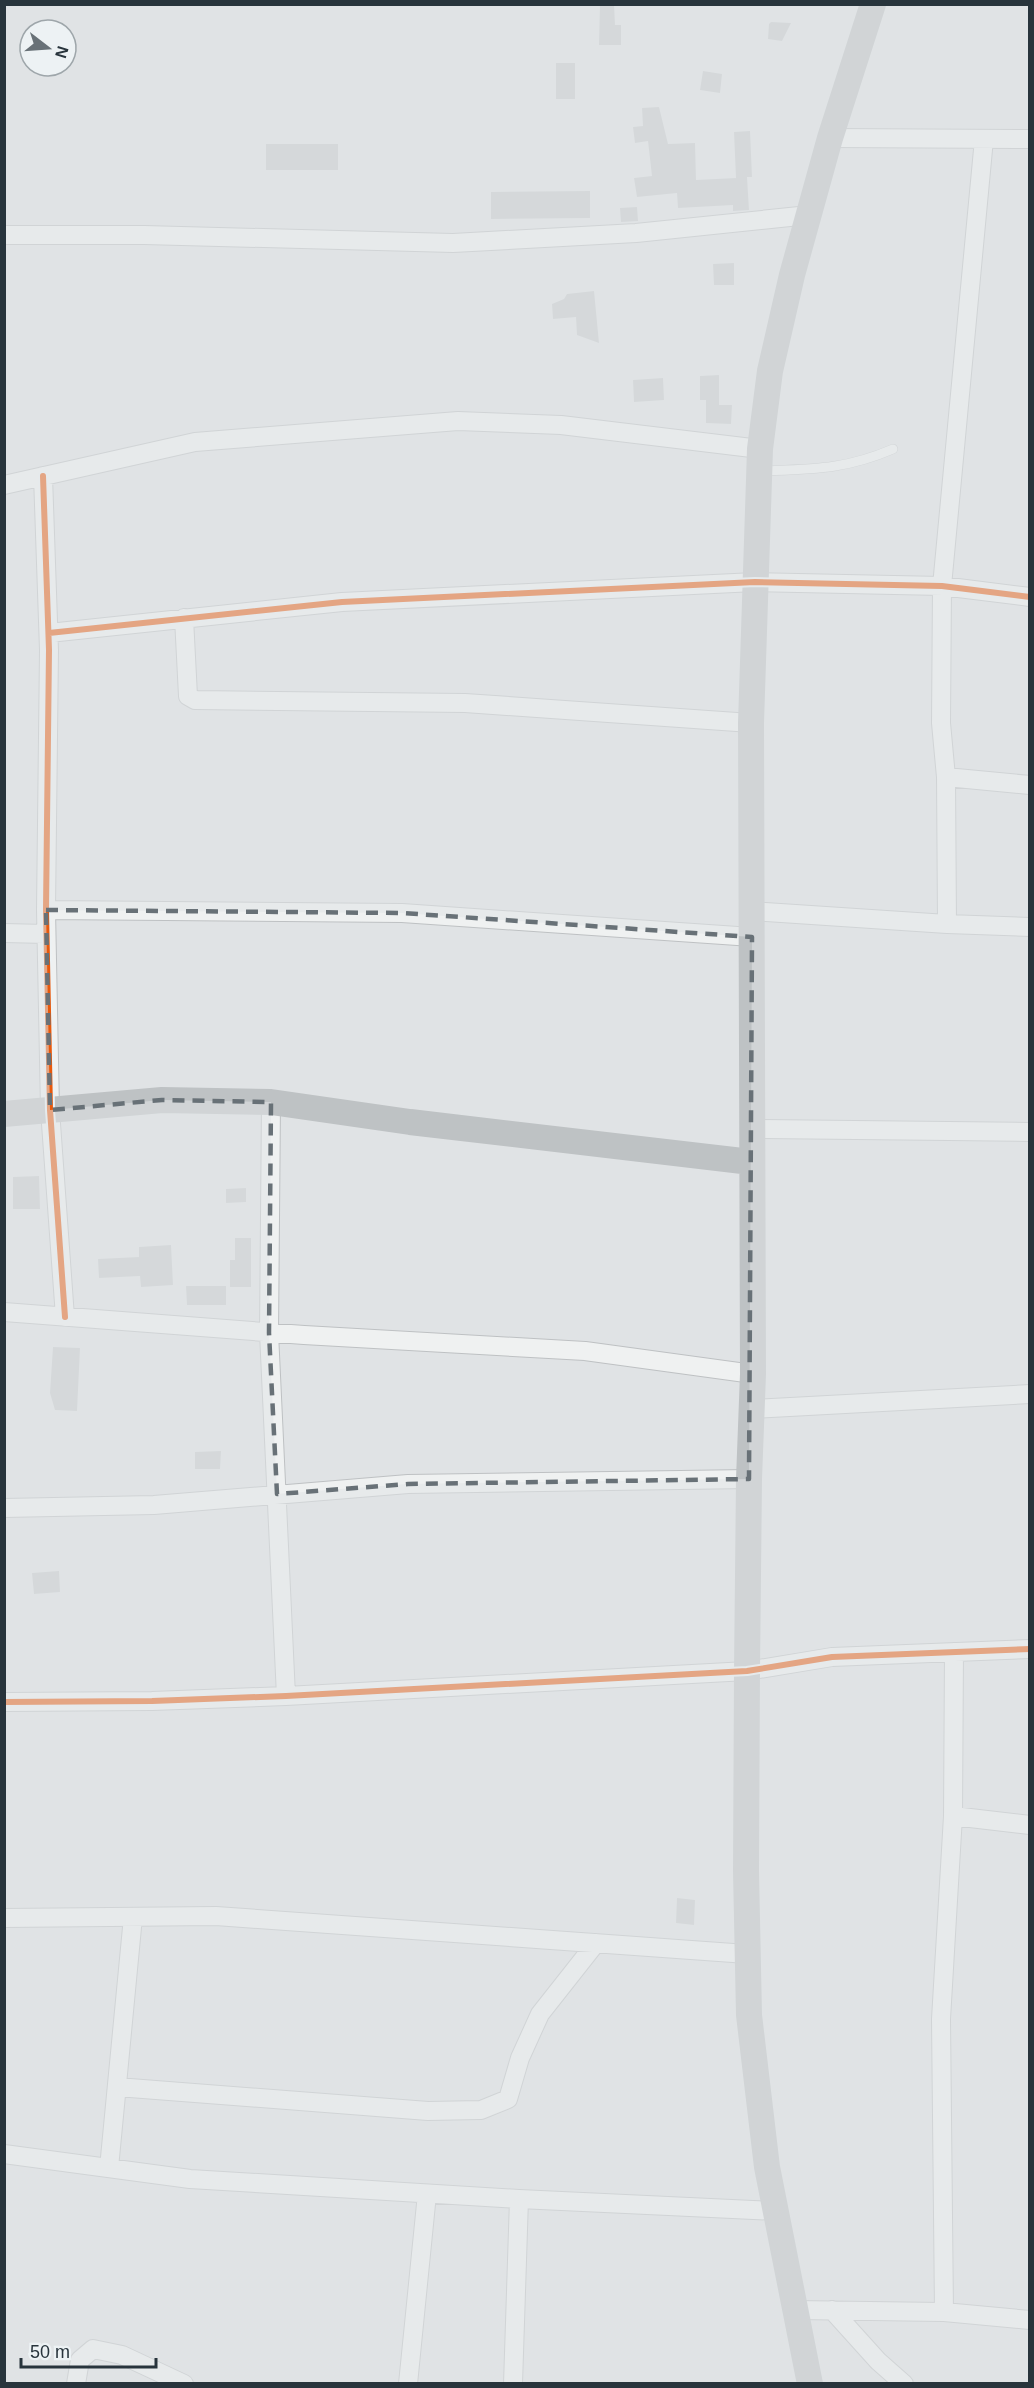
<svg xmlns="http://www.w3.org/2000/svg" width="1034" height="2388" font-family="Arial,sans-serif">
  <rect width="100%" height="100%" fill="#e0e3e5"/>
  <!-- building -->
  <path fill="#c8cbcd" d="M600,4h14l1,21h6v20h-22z
    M771,22l20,1 -9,18 -14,-2 1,-15z
    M556,63h19v36h-19z
    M703,71l19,3 -2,19 -20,-3z
    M659,107l9,37 27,-1 1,37 40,-2 -2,-46 16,-1 2,46h-5l2,33 -16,1v-6l-55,3 -1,-15 -40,4 -3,-19 18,-2 -4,-35 -13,2 -2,-16 10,-1 -1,-18z
    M266,144h72v26h-72z
    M590,191v27l-99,1v-27z
    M637,207l1,14 -17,1 -1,-14z
    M734,263v22h-20l-1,-21z
    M594,291l5,52 -22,-8 -1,-18 -23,2 -1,-15 12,-5 3,-5z
    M719,375v30h13l-1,19 -25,-1v-23h-6v-24z
    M663,378l1,22 -30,2 -1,-22z
    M39,1176l1,33h-27v-32z
    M246,1188v14l-20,1v-14z
    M235,1238h16v49h-21v-27h5z
    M171,1245l2,40 -32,2 -1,-11 -41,2 -1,-19 41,-2v-10z
    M186,1286h40v19h-39z
    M53,1347l27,1 -3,63 -22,-1 -5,-17z
    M221,1451l-1,18h-25v-17z
    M59,1571l1,21 -26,2 -2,-21z
    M677,1898l18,2 -1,25 -18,-2z"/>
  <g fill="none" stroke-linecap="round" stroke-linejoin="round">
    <!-- lane casing -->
    <g stroke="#bec1c3" stroke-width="10">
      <path id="lane" d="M761,471c51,-2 83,-1 132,-22"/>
    </g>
    <!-- street casing -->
    <g stroke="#bec1c3" stroke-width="20">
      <path id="street" d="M830,138l200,1
        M4,235h140l309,8 183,-10 173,-18
        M43,476l6,174 -3,260 4,200 15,207
        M4,485l191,-43 263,-21 103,4 199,24
        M184,618l4,78 7,4 270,3 286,20
        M49,633l293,-31 413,-20 187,4 88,11
        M946,777l84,8
        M46,910l356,3 350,24
        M751,911l196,13 83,3
        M947,924l-1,-147 -5,-54 1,-137 42,-447
        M4,933l42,1
        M271,1102l-2,231 17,363
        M751,1129l279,3
        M4,1312l300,23 281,16 168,23
        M751,1409l279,-15
        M4,1508l150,-3 254,-21 341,-5
        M954,1652l-1,164 77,9
        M4,1702l148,-1 134,-5 461,-25 85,-14 198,-8
        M4,1918l212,-2 531,38
        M117,2087l311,24 53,-1 27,-11 12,-41 20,-44 56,-71
        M4,2154l186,25 329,20 257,12
        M109,2168l24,-251
        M795,2310l149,2 86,8
        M832,2310l46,51 26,23
        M944,2312l-3,-293 12,-203
        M76,2384l4,-24 13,-11 29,6 62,29
        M408,2384l19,-190
        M513,2384l6,-185"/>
    </g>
    <!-- lane -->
    <use href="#lane" stroke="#eff1f1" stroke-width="9"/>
    <!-- street -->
    <use href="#street" stroke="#eff1f1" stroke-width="18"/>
    <!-- secondary -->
    <path stroke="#bec2c4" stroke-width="26" d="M4,1114l158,-14 109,2 139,20 341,40
      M810,2384l-43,-217 -18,-152 -3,-144 1,-200 2,-192 4,-105 -2,-651 9,-274 10,-78 22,-96 38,-137 43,-134"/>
    <!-- cycleway casing -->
    <g stroke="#edf2f4" stroke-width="10">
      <path id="cycleway" d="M43,476l6,174 -3,260 4,200 15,207
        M49,633l293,-31 413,-20 187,4 88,11
        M4,1702l148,-1 134,-5 461,-25 85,-14 198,-8"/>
    </g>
    <!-- cycleway -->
    <use href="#cycleway" stroke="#e8590c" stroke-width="6"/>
  </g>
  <!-- marked area -->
  <path d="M0 0H1034V2388H0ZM46,910l356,3 350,24 -3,542 -341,5 -131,10 -8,-161 2,-231 -109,-2 -112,10z" fill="#e0e3e5" fill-opacity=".55" fill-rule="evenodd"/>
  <path fill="none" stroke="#687177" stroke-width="4.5" stroke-dasharray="12 8" stroke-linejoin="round" d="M46,910l356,3 350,24 -3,542 -341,5 -131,10 -8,-161 2,-231 -109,-2 -112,10z"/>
  <!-- border -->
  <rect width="1034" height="2388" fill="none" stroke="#28343c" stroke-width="12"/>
  <!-- north arrow -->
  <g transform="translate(48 48) rotate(107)"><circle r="28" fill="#edf2f4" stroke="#9ea6aa" stroke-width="1.5"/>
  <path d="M0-4.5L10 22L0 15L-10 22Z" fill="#687177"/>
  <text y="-9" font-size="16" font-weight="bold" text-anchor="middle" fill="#28343c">N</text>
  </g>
  <!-- scale -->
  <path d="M21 2358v9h135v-9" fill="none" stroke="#28343c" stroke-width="3"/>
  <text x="30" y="2358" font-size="18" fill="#28343c" stroke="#edf2f4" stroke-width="4.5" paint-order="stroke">50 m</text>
</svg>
